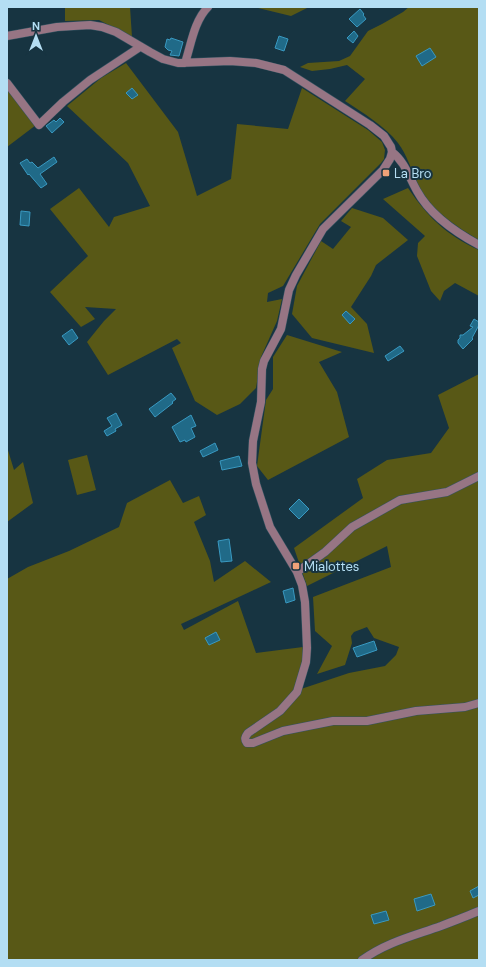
<svg xmlns="http://www.w3.org/2000/svg" width="486" height="967" font-family="'DM Sans',sans-serif">
  <rect width="100%" height="100%" fill="#173441"/>
  <!-- green -->
  <path fill="#585816" d="M65,7h65l2,30 -33,-17 -34,1z
    M254,7h55l-18,9z
    M409,7h70v233c-25,-15 -50,-31 -62,-58 -6,-13 -10,-27 -19,-39 -13,-17 -35,-30 -53,-42l20,-22 -18,-14 -17,4 -18,2 -12,-4 8,-4 31,-2 11,-5 18,-25 14,-7 21,-12z
    M126,63l52,69 19,64 34,-17 6,-55 51,5 14,-41 66,42 14,12 3,8 -1,9 -3,4 -61,61 -37,62 -15,7 -1,9 15,-3 -5,22 -16,36 -5,31 -16,16 -23,11 -22,-14 -23,-53 9,-5 -4,-4 -69,36 -21,-33 17,-21 12,-12 -31,-2 10,12 -14,8 -31,-35 38,-36 -38,-47 29,-21 30,39 5,-10 36,-11 -22,-43 -61,-57 34,-28z
    M7,87l29,38 -29,22z
    M408,188c20,29 38,47 71,62v46l-24,-13 -11,8 -4,10 -9,-10 -14,-35 1,-13 7,-7 -42,-37z
    M352,208l31,10 25,22 -32,25 -5,11 -20,31 16,17 7,29 -62,-15 -20,-24 5,-28 24,-45 12,8 18,-22 -10,-6z
    M287,335l55,17 -23,10 18,30 12,45 -81,43 -11,-14 9,-66 7,-11v-32z
    M479,374v586h-472v-381l21,-12 41,-16 50,-24 8,-24 43,-23 13,23 16,-7 7,19 -12,7 16,39 4,21 31,-21 26,21 -90,42 3,6 54,-29 18,52 47,-6 1,17 -9,27 54,-18 36,-7 11,-11 3,-8 -25,-9 -7,-11 -13,5 -3,4 1,7 -7,22 -28,9 15,-28 -17,-15 -2,-34 78,-30 -4,-21 -80,40 -13,-38 69,-50 -6,-19 30,-19 44,-7 18,-25 -11,-33z
    M7,447l7,23 9,-8 10,41 -26,19z
    M87,455l9,35 -19,5 -9,-35z"/>
  <!-- building -->
  <path fill="#206a88" stroke="#3999c1" d="M360,9l4,5 -1,1 3,4 -9,8 -8,-8z
    M354,31l4,5 -5,7 -6,-5z
    M279,36l9,3 -4,12 -9,-3z
    M171,38l12,4 -4,14 -9,-1 2,-4 -4,-1 -3,-3 2,-8 3,1z
    M430,48l6,9 -14,9 -6,-10z
    M132,88l6,7 -6,4 -6,-6z
    M60,118l4,4 -12,11 -6,-7 8,-6 2,2z
    M54,157l3,5 -17,12 7,10 -6,4 -12,-14 -1,1 -8,-12 7,-4 3,4 2,-1 6,6z
    M21,211l9,1 -1,14 -9,-1z
    M346,311l9,8 -5,5 -8,-9z
    M474,319l5,3v3l-7,13 1,1 -10,10 -5,-6v-3l2,-2v-3h3l10,-8 -3,-1z
    M72,329l6,9 -9,7 -7,-9z
    M400,346l4,5 -16,10 -3,-5z
    M171,393l5,6 -4,3 1,1 -18,14 -6,-8z
    M116,413l6,12 -7,4 1,2 -9,5 -3,-5 8,-5 -5,-8z
    M191,415l5,11 -5,2 4,9 -9,5 -1,-2 -5,2 -8,-15z
    M215,443l3,7 -15,7 -3,-6z
    M239,456l3,10 -20,4 -2,-9z
    M299,499l10,10 -10,10 -10,-10z
    M229,539l3,22 -11,1 -3,-21z
    M293,588l2,12 -9,3 -3,-12z
    M216,632l4,8 -11,5 -4,-7z
    M374,641l3,9 -20,7 -4,-9z
    M479,886v9l-6,3 -3,-7z
    M431,894l4,11 -18,6 -3,-12z
    M386,911l3,9 -15,4 -3,-9z"/>
  <g fill="none" stroke-linecap="round" stroke-linejoin="round">
    <!-- minor casing -->
    <g stroke="#335361" stroke-width="9">
      <path id="minor" d="M7,36l50,-9 33,-2 12,2 14,5 34,20 13,7 15,4 52,-2 26,2 28,7 86,55 14,11 7,11 1,5 -2,7 -7,11 -60,59 -27,46 -7,15 -8,39 -17,32 -2,8 -1,33 -8,39 -1,22 4,21 14,43 27,45 5,13 3,17 2,46 -1,14 -9,30 -17,19 -32,22c-3,4 -4,6 -1,10h6l30,-12 50,-10h34l49,-10 49,-4 14,-4
        M185,63c6,-18 9,-42 23,-56
        M7,83l32,42 24,-23 27,-22 50,-33
        M392,152c13,10 17,25 25,39 13,24 38,41 62,54
        M297,572l28,-20 27,-25 48,-27 47,-8 32,-16
        M362,960c25,-18 51,-24 79,-34 13,-5 26,-10 38,-15"/>
    </g>
    <!-- minor -->
    <use href="#minor" stroke="#977584" stroke-width="8"/>
  </g>
  <!-- markers -->
  <g fill="#f0a278" stroke="#173441" stroke-width="1.5">
    <rect x="382" y="169" width="8" height="8" rx="2"/>
    <rect x="292" y="562" width="8" height="8" rx="2"/>
  </g>
  <g text-anchor="middle" stroke-width="4" stroke-linejoin="round" paint-order="stroke">
    <!-- poi labels -->
    <g font-size="13" fill="#b4def3" stroke="#173441" text-anchor="start">
      <text x="394" y="178">La Bro</text>
      <text x="304" y="571">Mialottes</text>
    </g>
  </g>
  <!-- border -->
  <rect width="486" height="967" fill="none" stroke="#b4def3" stroke-width="16"/>
  <!-- north arrow -->
  <g transform="translate(36 36)" stroke="#173441" stroke-width="3" paint-order="stroke">
  <path d="M0-3L7 15L0 10L-7 15Z" fill="#b4def3"/>
  <text y="-6" font-size="11" font-weight="bold" text-anchor="middle" fill="#b4def3">N</text>
  </g>
</svg>
